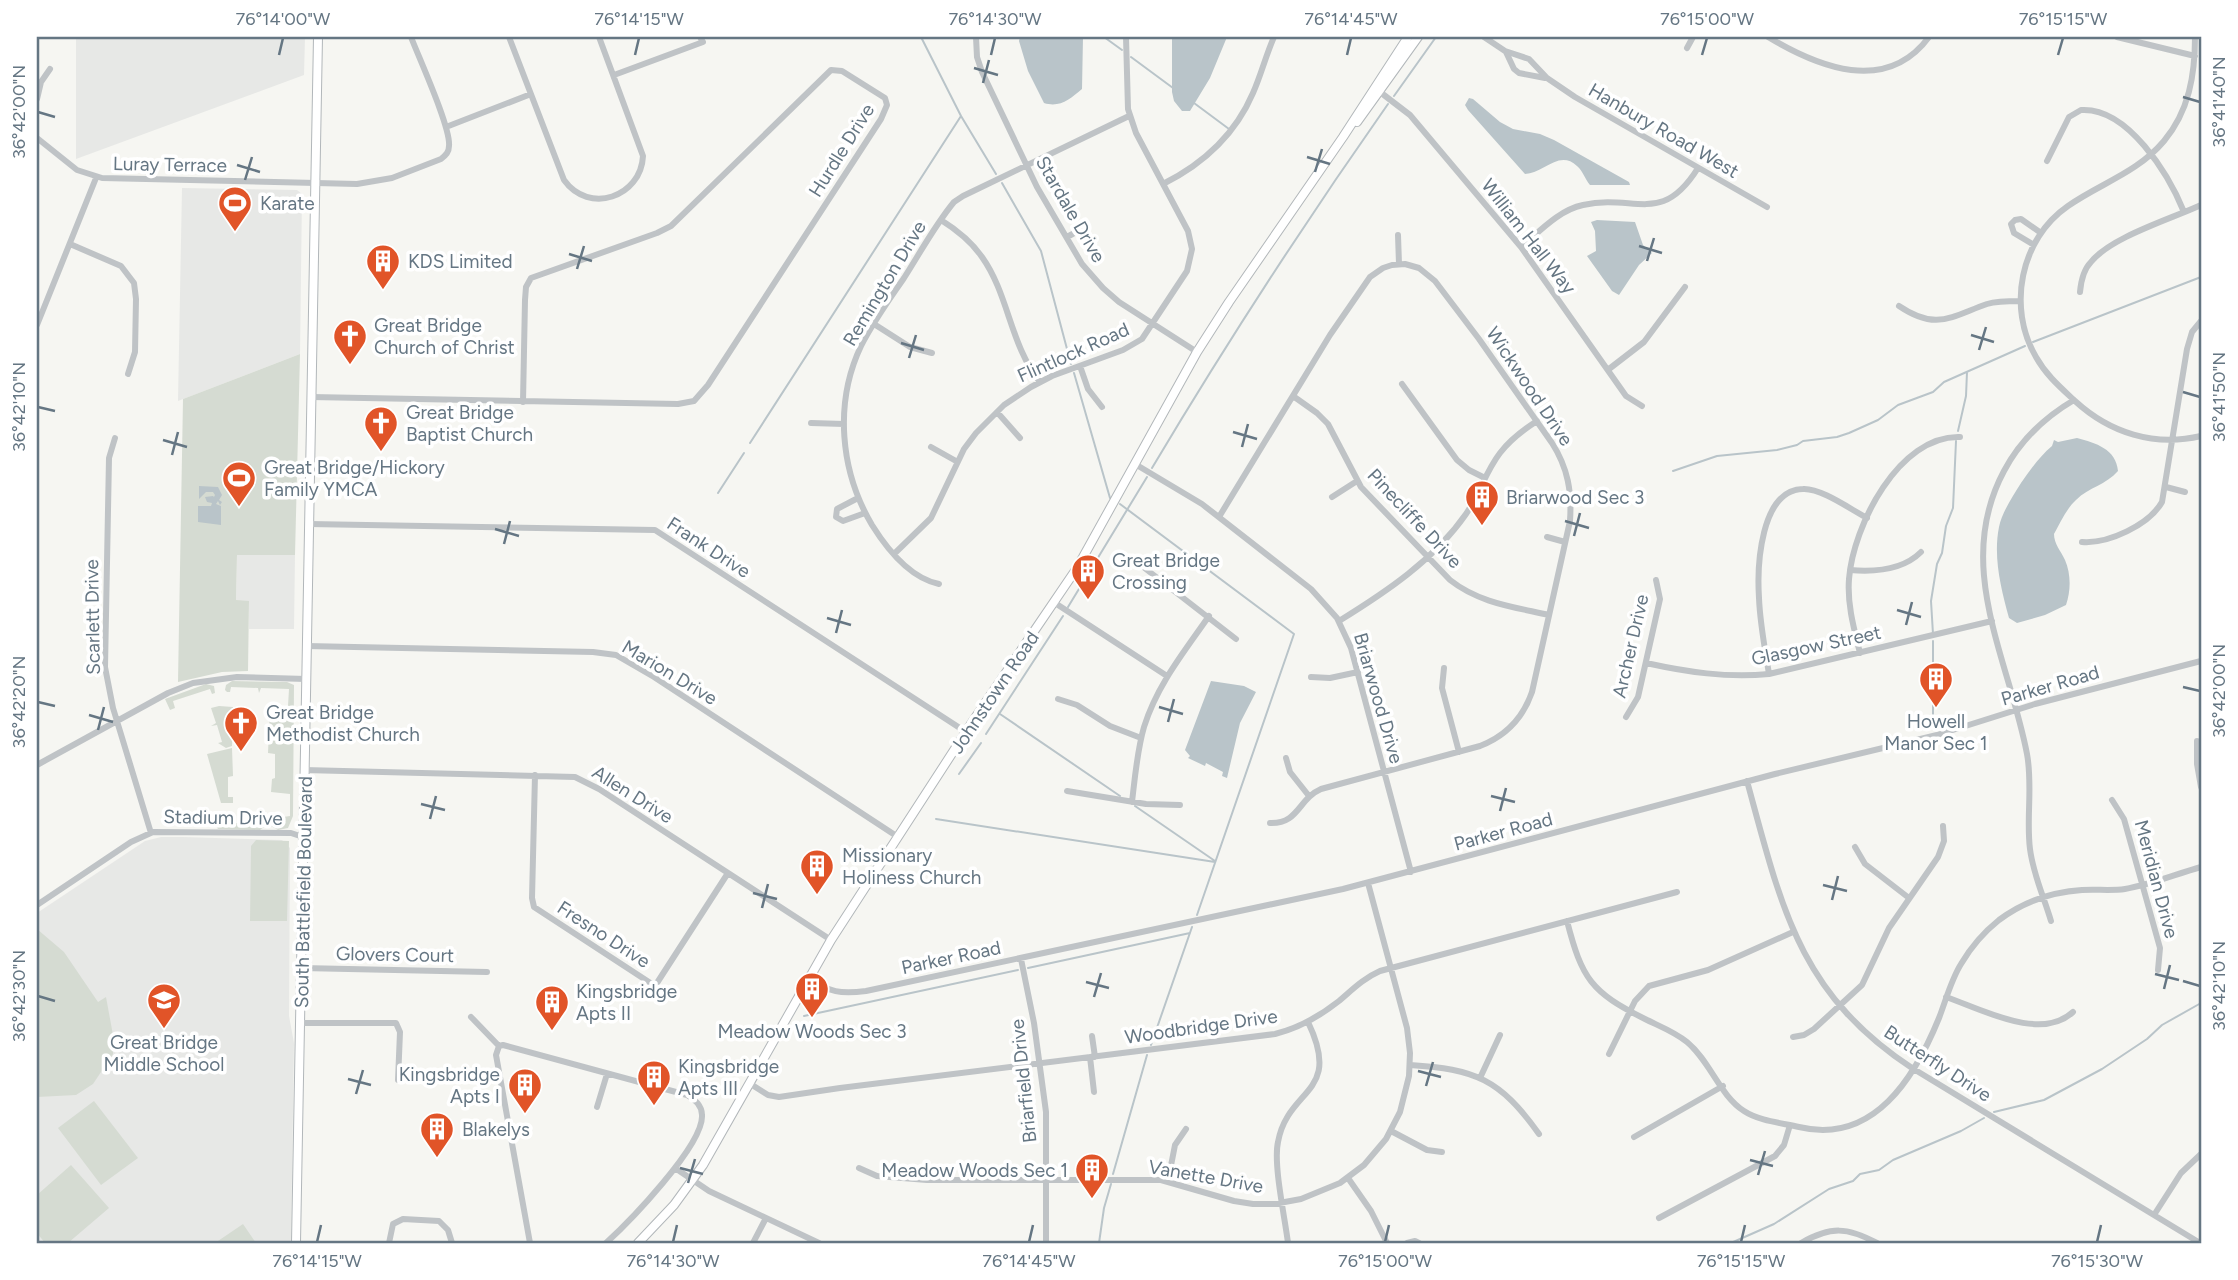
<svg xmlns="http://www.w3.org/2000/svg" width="2238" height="1280" font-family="Figtree,sans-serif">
  <rect width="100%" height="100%" fill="#f6f6f2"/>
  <!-- built -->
  <path fill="#e7e8e6" d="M76,37h229l-1,38 -228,84z
    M182,188l115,2 5,4 -2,160 -122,47z
    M237,554l58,1 -1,74h-45v-28h-13z
    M183,837l99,3 8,8 -1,168 5,27 -3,200h-254v-330l108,-72 16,-4z"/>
  <!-- green -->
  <path fill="#d5dbd2" d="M300,354l-5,201h-58l-1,45 13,1 -1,70 -26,1 -44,10 5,-283z
    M232,681l55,1 7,3 -1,131 -5,12 -10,2 -7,-4 1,-8h3v5l7,1 1,-7 7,-1v-22l-19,-2 1,-13 3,-1v-24l-7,-1 2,-47h18l1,-17 -28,-1 -2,5 -1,-5 -27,-1 -1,5h-3l-2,-2 1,-5z
    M206,684l8,2 1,7 -3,1 -2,-5 -37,12 2,7 -5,2 -5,-11z
    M219,706l14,1 -1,39 -6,2 -8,-5 4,-1 -5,-17 -6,1 5,-3 -5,-15z
    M232,748l1,28 -5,1v20h5v6h-12l-14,-49z
    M218,823h40l6,4 -4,3 -42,-1 -3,-4z
    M256,840l33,1 -2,80h-37l1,-75z
    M37,929l27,23 34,50 8,-5 7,38v19l-20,30 -17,11 -39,2z
    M94,1101l44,57 -37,27 -43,-57z
    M71,1165l38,43 -41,35h-23l-8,-10v-38z
    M243,1224l13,19h-41z"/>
  <!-- water -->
  <path fill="#b9c4c9" d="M1020,37h63l-1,52c-12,10 -22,19 -38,14l-16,-32 -9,-30z
    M1172,37h55l-17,41 -20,33h-8l-8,-10 -2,-9z
    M1469,98l4,1 27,23 13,7 27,5 14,6 75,42 1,3h-40c-5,-6 -7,-14 -13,-19 -18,-17 -34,8 -52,8l-57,-64 -3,-5z
    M1597,220l38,2 8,23 9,8 -13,12 -20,30 -7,-4 -25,-35 9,-5 -1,-20 -4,-9z
    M2077,438c19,5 39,11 41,33 -12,14 -29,16 -42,29 -9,8 -16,23 -22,34 0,10 7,17 11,26 6,14 6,30 1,45l-21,10 -28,8 -8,-5c-8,-29 -16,-61 -10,-91 3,-15 14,-31 22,-44 9,-13 19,-27 31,-37l2,-6 4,2z
    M199,486l19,1 4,8 -3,5 3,2 -2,3 -2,-4 -2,3 5,2v19l-23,-3v-16h13l1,-3 -5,-1 -2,-5 8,-1 1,1 1,-2 -2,-3h-7l-7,7z
    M1211,681l33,5 12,6 -16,31 -13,55 -5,-2 1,-4 -17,-9 -1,3 -17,-8 2,-2 -5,-6z"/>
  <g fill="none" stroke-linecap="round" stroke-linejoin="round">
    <!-- stream -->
    <path stroke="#b9c4c9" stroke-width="2" d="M921,37l40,79 35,58
      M1104,37l18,13
      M1131,57l42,31
      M1394,96l42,-59
      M1194,103l35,26
      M1002,183l39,68 30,113
      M2033,342l168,-65
      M1074,373l36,125
      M1958,431l8,-35 1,-24
      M750,443l211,-327
      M1152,468c74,-124 153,-246 236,-364
      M1673,471l44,-15 60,-6 20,-5 6,-4 34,-4 12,-4 29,-13 20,-15 35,-13 11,-10 81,-36
      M718,493l26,-40
      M1120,504l174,130 -97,281
      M1068,607l79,-130
      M1933,634l-2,-33 6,-37 5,-11 4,-27 7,-18 3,-67
      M1000,714l120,82
      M1933,724v-83
      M986,734l77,-118
      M959,774l22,-31
      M1135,806l80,55
      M936,819l279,43
      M1028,968l162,-35
      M804,1016l214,-46
      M1151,1045l41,-118
      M1994,1112l50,-12 58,-31 45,-30 15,-14 39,-22
      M1113,1174l34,-119
      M1099,1243l5,-35 7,-24
      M1731,1243l43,-19 55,-35 24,-8 7,-7 19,-4 14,-10 68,-29 23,-13"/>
    <!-- major casing -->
    <g stroke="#b2b7ba" stroke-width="10">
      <path id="major" d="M1357,122l61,-85
        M296,1243l22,-1206
        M638,1243l36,-38 29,-40 128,-225 142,-219 104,-153 120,-216 32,-50 114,-165 65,-100"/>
    </g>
    <!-- minor -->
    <path stroke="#bfc3c6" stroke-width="6" d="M509,37l55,143c25,35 77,17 79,-24l-44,-119
      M976,37l1,20 5,15 55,115 45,77 21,24 16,14 78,50
      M1484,37l21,14 24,8 18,19 28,19 192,110
      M1768,37c50,30 118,58 161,0
      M2117,37l78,19
      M2195,37c0,38 -6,74 -31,104 -27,32 -63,42 -96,65 -48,33 -61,102 -32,151 10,18 24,30 39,44 35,32 79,46 126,35
      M1687,48l6,-11
      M1506,52l8,17 5,4 26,5
      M614,75l89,-33 -3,-5
      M1380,92l30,23 111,132 105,149 16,10
      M37,99l4,-17 9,-13
      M446,127l85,-33
      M37,138l40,32 25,8 255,6 35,-6 49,-19c5,-4 8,-7 8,-13 2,-18 -30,-88 -38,-109
      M2047,161l22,-44 12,-7c47,-3 88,65 103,102
      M1163,184c40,-20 72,-49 90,-91 8,-18 13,-38 21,-56
      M941,220c16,10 30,21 41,37 27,38 28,88 58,125
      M1398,235l1,29
      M1067,237l20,-11
      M70,244l51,22 13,17 2,16 -1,53 -7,22
      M2034,245l-20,-12 -3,-9 4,-4 6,-1 20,14
      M1521,247c19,-16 38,-37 62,-42 52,-12 78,22 115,-37
      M2080,292c1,-11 3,-22 11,-30 20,-25 80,-43 110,-57
      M1899,306c37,25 51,11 88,-2 10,-3 22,-3 33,-3
      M874,324l36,23 22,6
      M37,325l59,-147
      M1080,366l8,23 14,18
      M1609,369l35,-27 41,-55
      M1402,384l55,76 12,10 16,8
      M1293,396l24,17 11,11 33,63 89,93c29,23 64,27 99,35
      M311,397l367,7 16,-3 14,-16 173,-266 6,-14 -2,-7 -43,-27 -11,-1 -160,156 -14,7 -126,45 -5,9 -1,13 -2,102
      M997,412l23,26
      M811,423l33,1
      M115,438l-6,20 -4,209 8,41 38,125
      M931,447l25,14
      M1135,464l67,40 109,85 26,29 14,30 60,224
      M2166,487l19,5
      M1332,497l25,-16
      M858,498l-21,11 -1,8 7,4 22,-8
      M1219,517l111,-182 40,-58 13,-9 9,-3 13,-1 14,4 16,13 44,58 73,104c16,25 20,49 18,78l-38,171c-9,26 -26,44 -52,54l-159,43c-23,10 -22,35 -51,34
      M309,524l346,6 311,202
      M1547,537l18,5
      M2082,542c26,2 67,-17 80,-40l25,-153 5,-17 9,-11
      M894,554l37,-36 33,-69 12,-16 28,-28 27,-18 21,-11 71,-26 19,-11 45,-68 5,-22 -4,-18 -52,-98 -8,-24 -2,-72
      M1142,566l94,73
      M1850,570c23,2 53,0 71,-18
      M939,584c-29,-6 -52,-35 -67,-59 -32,-54 -38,-122 -11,-179 12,-24 28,-46 43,-68 16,-25 31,-53 50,-76l9,-6 166,-80
      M1055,603l112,73
      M1339,621c47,-29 95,-61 127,-107 13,-19 20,-43 34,-61 10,-13 23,-23 37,-32
      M306,646l287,6 23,3 38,22 244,160
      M1860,653c-6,-24 -13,-49 -11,-74 4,-53 50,-144 111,-142
      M1646,663c41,9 80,15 123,11l223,-53
      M1444,668l-2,20 17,64
      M1769,674c-4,-25 -9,-50 -10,-76 -2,-31 1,-108 44,-109 18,-1 47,20 64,29
      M1311,677l19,1 28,-6
      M1058,699l19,6 33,21 31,12
      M1626,717l12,-20 22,-98 -4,-19
      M2197,741v23l4,23
      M1286,758l4,14 19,24
      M37,765l131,-72 25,-10 44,-6 69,2
      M304,770l271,7 24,12 232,151
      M535,775l-3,123 2,9 121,79 73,-113
      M1747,781c34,124 51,212 165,287l288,175
      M1067,791l79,13 34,1
      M2112,800l12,19 36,129 -2,22
      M1132,802c3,-25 5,-51 12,-75 13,-42 40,-75 65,-111
      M1855,847l10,17 44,34
      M37,905l94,-63 22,-10 138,1 12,4
      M1567,921c15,58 24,71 78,98 14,7 30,13 42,23 23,19 33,54 57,69 15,10 38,12 55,16 75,18 116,-50 140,-109 7,-18 12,-38 22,-54 10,-17 23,-32 38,-44 24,-18 53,-28 83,-30 14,-1 29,1 43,-1 25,-4 51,-15 76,-22
      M2051,921c-7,-24 -18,-47 -21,-72 -4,-31 3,-63 -3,-95 -18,-95 -74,-188 -23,-283 16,-30 41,-54 70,-71
      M1021,959l13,64 12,89v131
      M302,968l185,4
      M809,977c19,16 33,17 57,14l477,-102 432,-115 162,-39 98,-31 166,-43
      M1946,997c35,12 95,45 127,15
      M471,1017l28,29
      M302,1023h94l4,9 -2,48
      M1092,1036l3,21
      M1793,1037l11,-2 10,-6 48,-44 27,-57 49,-71 6,-16 -1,-15
      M499,1046l4,-1 184,50c8,4 15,11 15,20 2,30 -74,108 -96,128
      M499,1046l-3,9 34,188
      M1609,1054l26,-53 14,-15 59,-16 85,-38
      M1090,1057l4,35
      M1410,1065c65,4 90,14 129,69
      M1480,1078l20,-43
      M749,1083l19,12 11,2 61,-9 435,-54c24,-6 45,-18 64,-33 13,-11 25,-23 41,-30l297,-79
      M597,1107l10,-33
      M1391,1131l36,19 15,2
      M1634,1137l89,-51
      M675,1168l34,23 110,52
      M859,1168l18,8 50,4h234l73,21 19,3h21l27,-5 39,-16 24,-18 22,-26 14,-27 9,-36 1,-23 -3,-25 -39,-145
      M1348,1178l23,33 16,32
      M1168,1181l7,-36 11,-16
      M2154,1215l27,-42 20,-19
      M1659,1218l116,-62 9,-11 6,-20
      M389,1243l4,-19 10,-5 36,2 9,9 4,13
      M753,1243l13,-25
      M1288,1243c-3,-25 -15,-79 -10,-101 10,-55 65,-47 30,-120
      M1407,1243l8,-2 4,2
      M1801,1243c30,-17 46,-16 76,0"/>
    <!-- major -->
    <use href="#major" stroke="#fff" stroke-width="8"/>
  </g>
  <!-- ticks -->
  <path fill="none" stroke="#657683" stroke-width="2.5" d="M279,55l4,-17M635,55l4,-17M991,55l4,-17M1347,55l4,-17M1702,55l5,-17M2058,55l5,-17M974,68l24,7M983,83l6,-23M2183,97l17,5M38,112l17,5M1307,157l23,7M237,165l23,7M1315,172l7,-23M245,180l7,-23M1639,246l23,7M569,254l23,7M1647,261l7,-23M577,269l7,-23M1971,335l23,7M901,343l23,7M1979,350l7,-23M909,358l7,-23M2183,392l17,5M38,407l17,4M1233,432l24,7M163,440l24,7M1242,447l6,-23M172,455l6,-23M1565,521l24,7M495,529l24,7M1574,536l6,-23M504,544l6,-23M1897,610l24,7M827,618l24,7M1906,625l6,-23M836,633l6,-23M2183,687l17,4M38,702l17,4M1159,707l24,7M89,715l24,7M1168,722l6,-23M98,730l6,-23M1491,796l24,6M421,804l24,6M1500,811l6,-23M430,819l6,-23M1823,885l24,6M753,893l24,6M1832,900l6,-24M762,908l6,-24M2155,974l24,6M2183,981l17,5M1086,982l23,6M2164,989l6,-24M38,996l17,5M1094,997l7,-24M1418,1071l23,6M348,1079l23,6M1426,1086l7,-24M356,1094l7,-24M1750,1160l23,6M680,1168l23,6M1758,1175l7,-24M688,1183l7,-24M317,1242l4,-17M673,1242l4,-17M1029,1242l4,-17M1385,1242l4,-17M1741,1242l4,-17M2097,1242l4,-17"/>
  <!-- icons -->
  <defs>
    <g id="stadium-pin" transform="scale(1.75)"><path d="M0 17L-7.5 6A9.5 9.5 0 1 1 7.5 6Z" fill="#e15428" stroke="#fff"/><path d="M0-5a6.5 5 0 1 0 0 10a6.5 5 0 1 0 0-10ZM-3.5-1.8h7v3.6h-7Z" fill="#fff"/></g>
    <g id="building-pin" transform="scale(1.75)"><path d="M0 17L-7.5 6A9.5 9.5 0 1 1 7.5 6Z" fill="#e15428" stroke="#fff"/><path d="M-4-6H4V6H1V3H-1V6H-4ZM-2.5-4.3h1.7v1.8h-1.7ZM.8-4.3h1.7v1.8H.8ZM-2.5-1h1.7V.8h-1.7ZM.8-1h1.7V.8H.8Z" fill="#fff"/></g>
    <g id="church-pin" transform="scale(1.75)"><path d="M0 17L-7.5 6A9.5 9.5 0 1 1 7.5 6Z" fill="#e15428" stroke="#fff"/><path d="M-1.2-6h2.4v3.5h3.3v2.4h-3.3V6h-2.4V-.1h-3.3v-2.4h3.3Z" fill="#fff"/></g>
    <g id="school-pin" transform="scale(1.75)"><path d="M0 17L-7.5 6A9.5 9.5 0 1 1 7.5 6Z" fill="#e15428" stroke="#fff"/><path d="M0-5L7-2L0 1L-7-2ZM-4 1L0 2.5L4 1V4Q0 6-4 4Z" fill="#fff"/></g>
  </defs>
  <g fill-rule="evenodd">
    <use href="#stadium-pin" x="235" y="203"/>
    <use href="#building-pin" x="383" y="261"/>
    <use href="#church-pin" x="350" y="336"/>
    <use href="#church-pin" x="381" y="423"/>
    <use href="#stadium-pin" x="239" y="478"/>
    <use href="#building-pin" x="1482" y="497"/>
    <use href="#building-pin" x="1088" y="571"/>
    <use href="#building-pin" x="1936" y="679"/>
    <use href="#church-pin" x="241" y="723"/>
    <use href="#building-pin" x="817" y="866"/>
    <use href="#building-pin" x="812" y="989"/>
    <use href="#school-pin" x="164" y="1000"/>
    <use href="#building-pin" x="552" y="1002"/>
    <use href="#building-pin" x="654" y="1077"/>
    <use href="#building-pin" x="525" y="1085"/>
    <use href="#building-pin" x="437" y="1129"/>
    <use href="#building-pin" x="1092" y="1170"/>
  </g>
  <g text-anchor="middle" stroke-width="7" stroke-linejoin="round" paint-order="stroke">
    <!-- street labels -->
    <g font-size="19" fill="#657683" stroke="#fff">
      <text transform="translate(1664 130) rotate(30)" y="7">Hanbury Road West</text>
      <text transform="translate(841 150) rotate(-58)" y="7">Hurdle Drive</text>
      <text transform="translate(170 164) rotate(1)" y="7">Luray Terrace</text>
      <text transform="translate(1071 209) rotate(60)" y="7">Stardale Drive</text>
      <text transform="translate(1529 236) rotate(52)" y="7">William Hall Way</text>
      <text transform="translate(884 283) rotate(-59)" y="7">Remington Drive</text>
      <text transform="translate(1073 352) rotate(-24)" y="7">Flintlock Road</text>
      <text transform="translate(1530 386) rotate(56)" y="7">Wickwood Drive</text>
      <text transform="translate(1415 518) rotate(47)" y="7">Pinecliffe Drive</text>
      <text transform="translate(709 547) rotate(33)" y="7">Frank Drive</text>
      <text transform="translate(92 617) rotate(-91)" y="7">Scarlett Drive</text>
      <text transform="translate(1816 645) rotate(-12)" y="7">Glasgow Street</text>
      <text transform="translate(1630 646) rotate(-77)" y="7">Archer Drive</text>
      <text transform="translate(670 672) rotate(31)" y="7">Marion Drive</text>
      <text transform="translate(2050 685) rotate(-16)" y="7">Parker Road</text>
      <text transform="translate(994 692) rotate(-56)" y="7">Johnstown Road</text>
      <text transform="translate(1379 698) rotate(74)" y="7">Briarwood Drive</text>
      <text transform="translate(633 794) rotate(32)" y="7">Allen Drive</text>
      <text transform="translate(223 817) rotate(1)" y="7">Stadium Drive</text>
      <text transform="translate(1503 831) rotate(-15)" y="7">Parker Road</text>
      <text transform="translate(2157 879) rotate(75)" y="7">Meridian Drive</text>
      <text transform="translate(303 892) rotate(-89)" y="7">South Battlefield Boulevard</text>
      <text transform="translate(604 934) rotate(33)" y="7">Fresno Drive</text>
      <text transform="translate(395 954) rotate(1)" y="7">Glovers Court</text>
      <text transform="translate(951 957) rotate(-12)" y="7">Parker Road</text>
      <text transform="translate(1201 1026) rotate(-8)" y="7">Woodbridge Drive</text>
      <text transform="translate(1938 1063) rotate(33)" y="7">Butterfly Drive</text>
      <text transform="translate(1023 1081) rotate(-96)" y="7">Briarfield Drive</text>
      <text transform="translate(1206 1176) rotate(10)" y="7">Vanette Drive</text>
    </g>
    <!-- poi labels -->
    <g font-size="19" fill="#657683" stroke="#fff" text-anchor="start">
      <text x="260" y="210">Karate</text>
      <text x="408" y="268">KDS Limited</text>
      <text x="374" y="332">Great Bridge<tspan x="374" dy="22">Church of Christ</tspan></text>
      <text x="406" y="419">Great Bridge<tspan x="406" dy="22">Baptist Church</tspan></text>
      <text x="264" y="474">Great Bridge/Hickory<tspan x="264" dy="22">Family YMCA</tspan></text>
      <text x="1506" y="504">Briarwood Sec 3</text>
      <text x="1112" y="567">Great Bridge<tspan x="1112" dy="22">Crossing</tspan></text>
      <text x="266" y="719">Great Bridge<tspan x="266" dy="22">Methodist Church</tspan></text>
      <text x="1936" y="728" text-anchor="middle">Howell<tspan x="1936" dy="22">Manor Sec 1</tspan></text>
      <text x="842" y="862">Missionary<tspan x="842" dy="22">Holiness Church</tspan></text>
      <text x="576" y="998">Kingsbridge<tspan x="576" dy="22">Apts II</tspan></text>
      <text x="812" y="1038" text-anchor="middle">Meadow Woods Sec 3</text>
      <text x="164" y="1049" text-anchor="middle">Great Bridge<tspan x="164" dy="22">Middle School</tspan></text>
      <text x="678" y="1073">Kingsbridge<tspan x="678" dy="22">Apts III</tspan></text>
      <text x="500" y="1081" text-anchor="end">Kingsbridge<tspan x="500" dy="22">Apts I</tspan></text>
      <text x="462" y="1136">Blakelys</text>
      <text x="1068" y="1177" text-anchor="end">Meadow Woods Sec 1</text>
    </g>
  </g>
  <!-- border -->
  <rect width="2238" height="1280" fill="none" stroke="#ffffff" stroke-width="77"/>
  <rect x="38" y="38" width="2162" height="1204" fill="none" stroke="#657683" stroke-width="2.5"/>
  <g font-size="18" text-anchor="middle" fill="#657683">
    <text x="283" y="25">76°14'00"W</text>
    <text x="639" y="25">76°14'15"W</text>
    <text x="995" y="25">76°14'30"W</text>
    <text x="1351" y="25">76°14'45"W</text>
    <text x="1707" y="25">76°15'00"W</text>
    <text x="2063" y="25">76°15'15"W</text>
    <text transform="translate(2219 102) rotate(-90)" y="6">36°41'40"N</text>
    <text transform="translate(19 112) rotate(-90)" y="6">36°42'00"N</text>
    <text transform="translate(2219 397) rotate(-90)" y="6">36°41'50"N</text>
    <text transform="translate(19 407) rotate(-90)" y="6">36°42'10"N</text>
    <text transform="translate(2219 691) rotate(-90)" y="6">36°42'00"N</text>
    <text transform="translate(19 702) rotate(-90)" y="6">36°42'20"N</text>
    <text transform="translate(2219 986) rotate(-90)" y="6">36°42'10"N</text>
    <text transform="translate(19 996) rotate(-90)" y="6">36°42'30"N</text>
    <text x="317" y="1267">76°14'15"W</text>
    <text x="673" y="1267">76°14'30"W</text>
    <text x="1029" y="1267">76°14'45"W</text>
    <text x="1385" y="1267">76°15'00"W</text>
    <text x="1741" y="1267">76°15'15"W</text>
    <text x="2097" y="1267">76°15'30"W</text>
  </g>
</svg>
